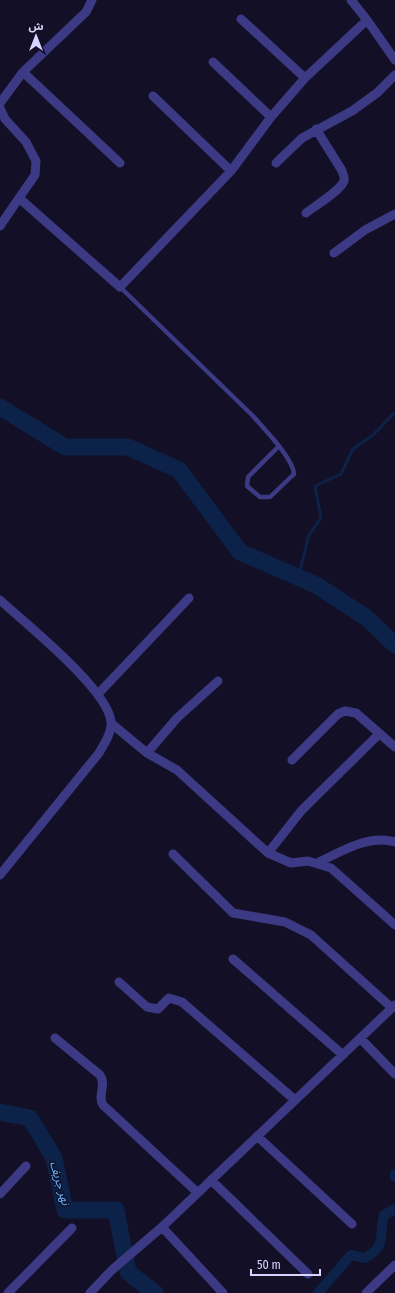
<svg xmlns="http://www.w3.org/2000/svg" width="395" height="1293" font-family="'Fira Sans Condensed','Noto Sans Arabic',sans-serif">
  <rect width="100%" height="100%" fill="#130f26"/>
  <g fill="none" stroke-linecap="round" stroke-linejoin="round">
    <!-- stream -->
    <path stroke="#0c2248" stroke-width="3" d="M298,578l11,-43 12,-17 -6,-32 26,-12 12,-25 20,-14 22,-23"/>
    <!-- canal -->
    <path stroke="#0c2248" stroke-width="10" d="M395,1174v3
      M318,1293l33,-38 14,3c23,-13 13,-22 19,-43l11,-6"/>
    <!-- river -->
    <path stroke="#0c2248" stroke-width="17" d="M0,407l65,40h63l51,23 61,82 76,33 51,33 28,27
      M0,1112l30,6 24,40 11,52h51l12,62 27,21"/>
    <!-- service -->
    <path stroke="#3d3a85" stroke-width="4.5" d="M120,287l133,129c11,13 40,42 41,58l-24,23h-10l-13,-11 1,-9 30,-30"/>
    <!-- minor -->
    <path stroke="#3d3a85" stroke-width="9" d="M241,19l64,59
      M367,20l28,40
      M213,62l58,55
      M23,72l97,91
      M153,96l78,75
      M0,103l23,-31 63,-60 6,-12
      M0,108l5,11 21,23 10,19 -1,14 -16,23 101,89 111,-116 40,-54 34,-39 62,-58 -16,-20
      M276,163l26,-25 50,-27 25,-18 18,-18
      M306,213c9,-7 34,-22 38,-32 1,-4 -1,-8 -3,-12l-25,-40
      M0,226l19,-28
      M334,253l31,-23 30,-16
      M0,600c26,24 109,90 111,122 1,11 -7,22 -12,31l-99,122
      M98,694l91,-96
      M112,724l35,29 30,17 91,83 23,10 17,-2 23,7 64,57
      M147,753l30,-35 41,-37
      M292,760l46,-46 7,-3 11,2 39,34
      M268,853l33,-42 78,-77
      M173,854l60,59 52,9 26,13 81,73
      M317,863c24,-11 51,-29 78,-21
      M233,959l110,96
      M119,982l28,25 11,2 11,-11 13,4 113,98
      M55,1038l45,37c7,10 -3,20 3,30l95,88
      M360,1038l35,36
      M257,1136l95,88
      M211,1180l97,94
      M0,1194l26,-28
      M162,1227l61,66
      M8,1293l64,-65
      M90,1293l22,-23 50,-43 233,-222
      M366,1293l29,-28"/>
  </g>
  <g text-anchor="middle" stroke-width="3" stroke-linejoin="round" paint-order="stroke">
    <!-- water labels -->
    <g font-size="12" font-style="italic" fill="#62b6ff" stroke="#130f26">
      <text transform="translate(60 1183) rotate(74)" y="4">نهر جريف</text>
    </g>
  </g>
  <!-- north arrow -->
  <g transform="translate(36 36)" stroke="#130f26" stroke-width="3" paint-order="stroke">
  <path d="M0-3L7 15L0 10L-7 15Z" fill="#d9d4ff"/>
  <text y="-6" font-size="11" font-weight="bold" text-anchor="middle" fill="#d9d4ff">ش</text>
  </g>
  <!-- scale -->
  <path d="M251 1269v6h69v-6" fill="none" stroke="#d9d4ff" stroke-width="2"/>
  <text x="257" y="1269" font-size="12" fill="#d9d4ff" stroke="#130f26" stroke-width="3" paint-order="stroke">50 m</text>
</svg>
